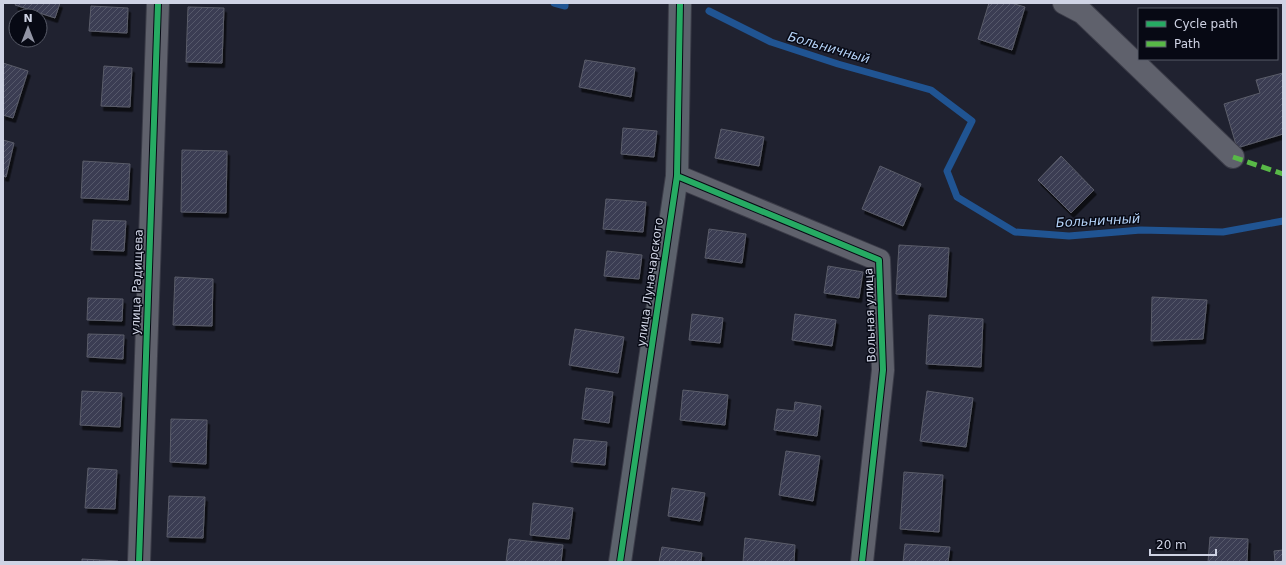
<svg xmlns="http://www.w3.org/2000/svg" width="1286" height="565" font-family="'DejaVu Sans',sans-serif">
  <defs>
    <pattern id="building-hatch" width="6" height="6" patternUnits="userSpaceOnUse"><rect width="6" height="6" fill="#3a3d52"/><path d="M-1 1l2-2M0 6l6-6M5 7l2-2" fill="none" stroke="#55586b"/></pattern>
    <filter id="shadow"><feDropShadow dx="2.5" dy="4.5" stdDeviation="0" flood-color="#0009"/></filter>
  </defs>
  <rect width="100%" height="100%" fill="#202230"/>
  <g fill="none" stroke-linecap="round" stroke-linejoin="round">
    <!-- stream -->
    <path stroke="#205492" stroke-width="7" d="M554,3l11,3v-3
      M709,11l62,31 67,22 93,26 41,31 -25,50 10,26 58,35 54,4 72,-6 82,2 60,-11"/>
  </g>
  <!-- building -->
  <path fill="url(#building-hatch)" stroke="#5b5d6a" filter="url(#shadow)" d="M16,3h44l-5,15 -40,-13z
    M989,3h22l14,4 -13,43 -34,-11z
    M91,6l37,2 -1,25 -38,-2z
    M188,7l36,1 -2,55 -36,-1z
    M585,60l50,8 -4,29 -52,-10z
    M3,63l25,8 -15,47 -10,-3z
    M104,66l28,2 -2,39 -29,-1z
    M1283,73v61l-46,14 -13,-44 36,-11 -4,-13z
    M623,128l34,3 -3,26 -33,-3z
    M721,129l43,8 -5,29 -44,-8z
    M3,140l11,3 -8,34 -3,-1z
    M182,150l45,1 -1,62 -45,-1z
    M1061,156l33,34 -23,23 -33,-33z
    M83,161l47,3 -2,36 -47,-2z
    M880,166l41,18 -18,42 -41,-17z
    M606,199l40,3 -3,30 -40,-3z
    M93,220l33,1 -2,30 -33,-1z
    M709,229l37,5 -4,29 -37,-5z
    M899,245l50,3 -3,49 -50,-3z
    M607,251l35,4 -3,24 -35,-3z
    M828,266l35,6 -4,26 -35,-5z
    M175,277l38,2 -1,47 -39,-1z
    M1152,297l55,3 -4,39 -52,2z
    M88,298l35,1 -1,22 -35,-1z
    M692,314l31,4 -3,25 -31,-3z
    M795,314l41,6 -4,26 -40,-6z
    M929,315l54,4 -2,48 -55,-3z
    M575,329l49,8 -6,36 -49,-8z
    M88,334l36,1 -1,24 -36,-2z
    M586,388l27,4 -4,31 -27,-4z
    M683,390l45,5 -3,30 -45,-5z
    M82,391l40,2 -2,34 -40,-2z
    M927,391l46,7 -7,49 -46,-6z
    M795,402l26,4 -4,30 -43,-6 3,-21 17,2z
    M171,419l36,1 -1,44 -36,-2z
    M574,439l33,3 -2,23 -34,-3z
    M786,451l34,5 -7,45 -34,-6z
    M88,468l29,2 -2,39 -30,-1z
    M904,472l39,3 -4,57 -39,-3z
    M672,488l33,5 -5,28 -32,-5z
    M169,496l36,1 -2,41 -36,-1z
    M533,503l40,5 -4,31 -39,-4z
    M1210,537l38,2 -1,23h-39z
    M745,538l50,7 -1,17h-51z
    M509,539l54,6 -2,17h-55z
    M905,544l45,3 -2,15h-45z
    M662,547l40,6 -1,9h-42z
    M1283,550v12h-8l-1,-11z
    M82,559l36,2 -1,1h-35z"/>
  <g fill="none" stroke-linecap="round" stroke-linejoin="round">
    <!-- street casing -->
    <g stroke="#3b3c48" stroke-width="24">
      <path id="street" d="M1064,3l19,10 150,144
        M677,176l202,84 4,110 -21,192
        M139,562l19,-559"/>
    </g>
    <!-- secondary casing -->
    <g stroke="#3b3c48" stroke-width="24">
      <path id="secondary" d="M620,562l57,-386 3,-173"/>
    </g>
    <!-- street -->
    <use href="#street" stroke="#5f616c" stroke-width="22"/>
    <!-- secondary -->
    <use href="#secondary" stroke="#5c626c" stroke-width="22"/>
    <!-- quiet -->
    <path stroke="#58b947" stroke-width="5" stroke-dasharray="10 5" stroke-linecap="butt" d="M1233,157l50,17"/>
    <!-- cycleway casing -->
    <g stroke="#070914" stroke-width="8">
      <path id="cycleway" d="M677,176l202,84 4,110 -21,192
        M139,562l19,-559
        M620,562l57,-386 3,-173"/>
    </g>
    <!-- cycleway -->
    <use href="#cycleway" stroke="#26ab63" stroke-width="6"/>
  </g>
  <g text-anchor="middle" stroke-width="3" stroke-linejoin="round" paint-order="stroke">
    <!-- street labels -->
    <g font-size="12" fill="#cfd3e4" stroke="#070914">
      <text transform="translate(137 282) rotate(-88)" y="4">улица Радищева</text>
      <text transform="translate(650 282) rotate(-82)" y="4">улица Луначарского</text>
      <text transform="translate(870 315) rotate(-92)" y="4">Вольная улица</text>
    </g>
    <!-- water labels -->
    <g font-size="13" font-style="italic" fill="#b4d2f7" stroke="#070914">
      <text transform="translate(829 47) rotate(16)" y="5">Больничный</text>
      <text transform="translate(1098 220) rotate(-3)" y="5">Больничный</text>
    </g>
  </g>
  <!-- border -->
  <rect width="1286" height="565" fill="none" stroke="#cfd3e4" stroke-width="8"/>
  <!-- legend -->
  <rect x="1138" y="8" width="140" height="52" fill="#070914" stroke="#575a67"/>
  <rect x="1146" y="21" width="20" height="6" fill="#26ab63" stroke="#575a67"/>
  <text x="1174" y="28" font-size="12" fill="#cfd3e4">Cycle path</text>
  <rect x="1146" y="41" width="20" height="6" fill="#58b947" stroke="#575a67"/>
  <text x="1174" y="48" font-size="12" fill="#cfd3e4">Path</text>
  <!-- north arrow -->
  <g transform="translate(28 28)"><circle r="19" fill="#070914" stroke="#575a67"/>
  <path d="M0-3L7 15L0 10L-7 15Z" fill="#9295a5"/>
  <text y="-6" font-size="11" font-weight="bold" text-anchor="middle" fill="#cfd3e4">N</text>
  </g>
  <!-- scale -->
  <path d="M1150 549v6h66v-6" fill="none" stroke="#cfd3e4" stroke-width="2"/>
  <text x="1156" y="549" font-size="12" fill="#cfd3e4" stroke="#070914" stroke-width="3" paint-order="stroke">20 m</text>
</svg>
